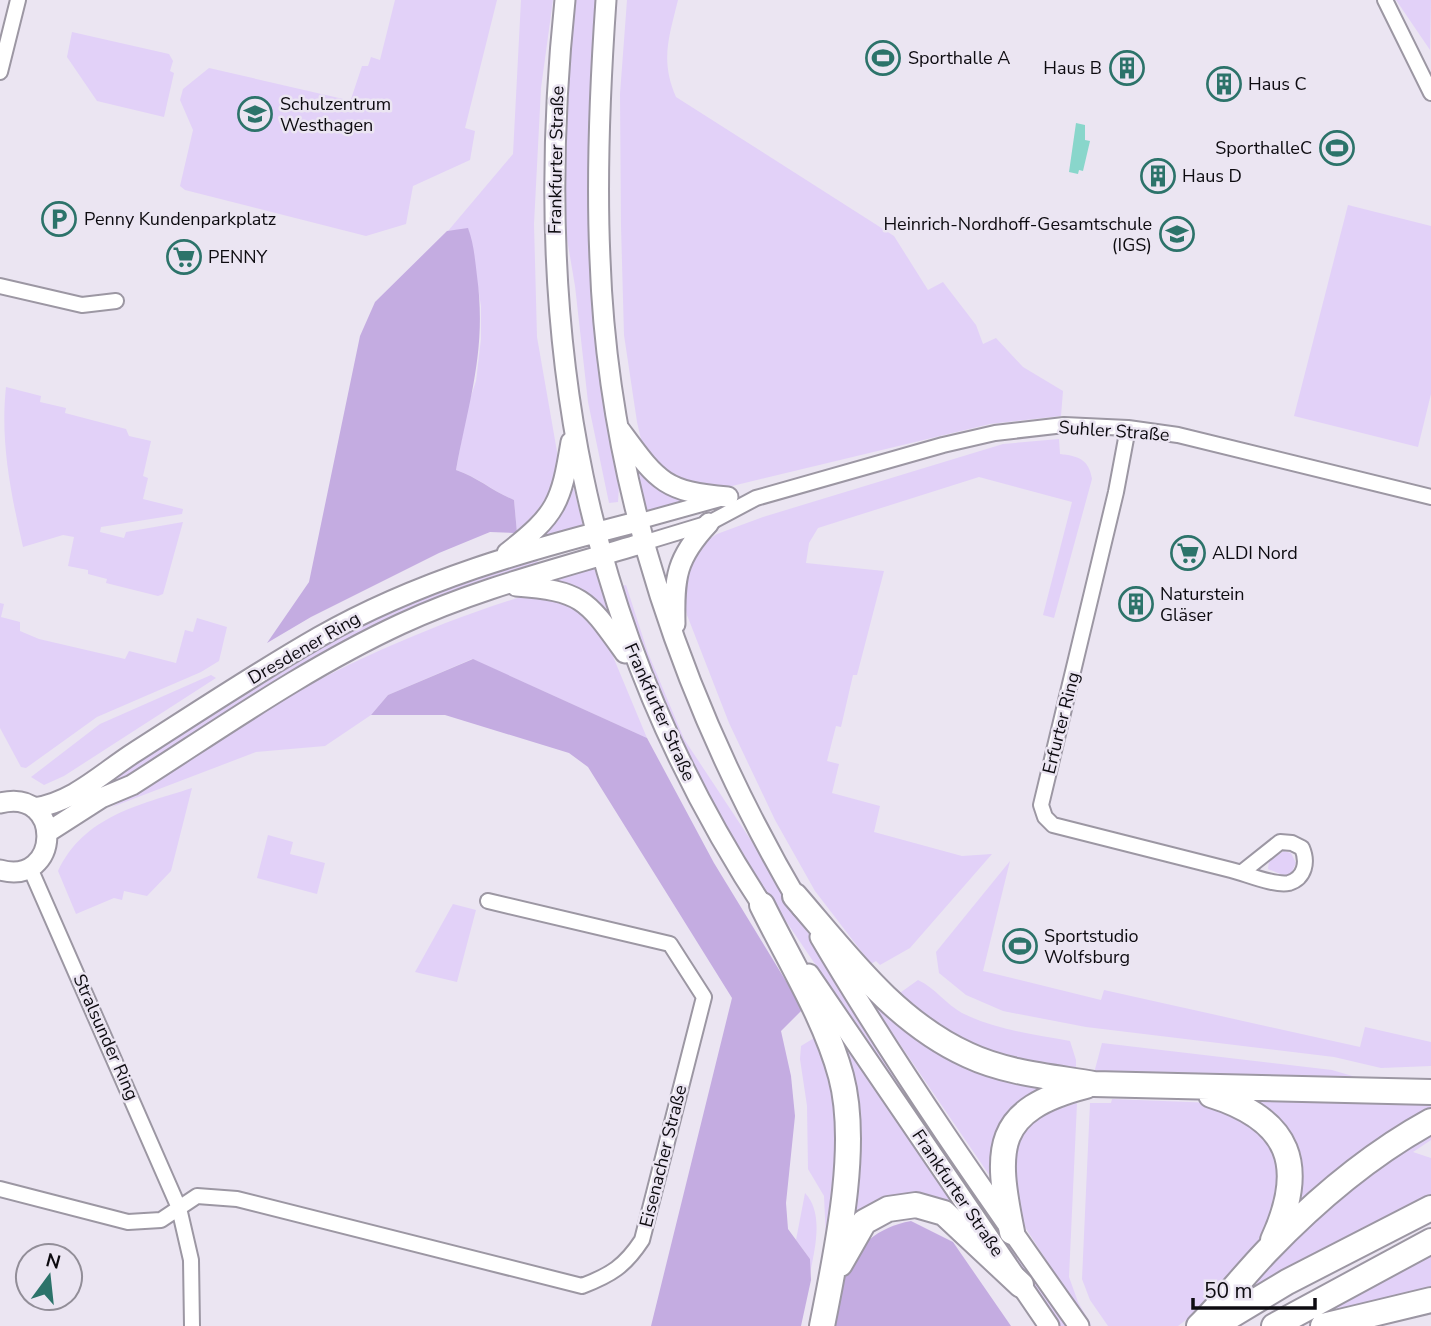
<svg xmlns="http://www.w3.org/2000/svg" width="1431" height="1326" font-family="'Nunito Sans',sans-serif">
  <rect width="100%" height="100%" fill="#ebe5f2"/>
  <!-- green -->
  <path fill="#e2d1f8" d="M395,0h102l-32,128 10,3 -5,29 -57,26 -7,38 -40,12 -181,-46 -5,-4 13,-56 -13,-30 3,-11 26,-21 182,42 -40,-11 11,-33h6l3,-9 9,3z
    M521,0h32l-12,88 -7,136 3,113 22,126 -14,49 -28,21 -3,-33c-22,-9 -34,-22 -58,-30l12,-65 8,-24 5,-42v-33l-13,-77 -20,2 65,-77z
    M575,0h21c-5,77 -10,154 -7,230 3,86 15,172 30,256l-1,16 -9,1 -21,-101 -13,-116 -11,-65 2,-130z
    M627,0h51c-9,37 -18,60 -2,97l218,139 34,54 15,-8 33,43 7,19 13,-6 27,29 40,24 -2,25 -71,8 -262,63 -27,1 -32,-10 -26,-30 -6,-26 -13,-87 -3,-109 -1,-132z
    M1396,0h35l-1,50z
    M72,32l97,22 4,7 -3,10 4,2 -10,44 -67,-16 -30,-44z
    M1348,205l83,21v168l-13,53 -124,-31z
    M6,387l35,9 -1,6 26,6 -1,5 61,16 3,7 22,5 -8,35 5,2 -5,21 40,10 -1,5 -81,13 -1,5 24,6 2,-6 57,-10 -20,72 -5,2 -52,-13 1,-4 -19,-5v-4l-20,-4 6,-29 -11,-2 -40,12c-12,-53 -23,-105 -17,-160z
    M1059,439l1,15c18,2 29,5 32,25l-38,139 -11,-3 29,-113 -93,-25 -161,51 -9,15 -3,20 78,8 -27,104h-4l-12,52 -5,-1 -9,35 12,3 -7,29 48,13 -6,26 88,24 30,-2 -82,94 -30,17 -4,-4 -5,3 -56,-73 -40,-71 -46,-97 -42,-108 -5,-23 3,-20 18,-29 14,-9 46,-17 240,-73z
    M636,464l48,35v2l-40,10z
    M574,489l9,37 -38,10 -2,-5 26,-41z
    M536,557l3,8 -52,16 -417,229 -4,-6 290,-177 79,-37z
    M594,567l14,44 -4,1 -52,-30 -1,-3z
    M626,585l22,68 36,86 76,115 97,159 212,313h-9l-314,-464 -67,-122 -54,-137 -3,-17z
    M527,595l51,8 24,27 45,108 -175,-79 -84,36 -17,20 -46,31 -69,6 -144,55c50,-31 98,-65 148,-95 83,-48 175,-89 267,-117z
    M0,603l4,1 -3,13 19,5v9l19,8 86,20 4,-8 47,12 9,-33 8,2 4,-14 30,9 -8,34 -18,11 -104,45 -71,51 -5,-1 -21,-39z
    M211,675l5,3 -152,98 -20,9 -13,-8 69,-53z
    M192,788l-21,83 -24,25 -23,-5 -2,9 -8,-2 -38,16 -18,-43c26,-55 81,-66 134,-83z
    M268,835l25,7 -3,12 35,9 -8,31 -60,-16z
    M1284,851l7,2 5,10 -5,11 -6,2 -17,-7 1,-8z
    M1010,861l-27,110 118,29 3,-10 256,57 5,-20 66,15v24l-50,2 -47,-11 -248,-30 -83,-16 -37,-16 -27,-22 -3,-21z
    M453,904l23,6 -19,72 -42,-10z
    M918,980c17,8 28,24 44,33 34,17 71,21 108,28l6,19v12l-67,-11 -61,-24 -51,-42z
    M876,995l171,88 -55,96 -123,-180z
    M839,1037l121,176 -43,-15 -74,39z
    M814,1038c4,13 11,27 14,40 15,52 5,109 -2,161l-2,-43 -16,-27 -1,-63 -7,-47 1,-13z
    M1102,1043l230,27 34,10 -272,-7z
    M1249,1097l182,1v11l-69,40 -66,60c3,-57 6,-79 -47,-112z
    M1112,1099l102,4 24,10 36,31 8,43 -11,35 -13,23 -64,69 -16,12h-70l-18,-26 -8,-21 8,-176h21z
    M1057,1103l2,6 18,-6 -8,174 9,25 14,24 -18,-22 -49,-77 -11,-29 1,-53 9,-19z
    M1431,1132v8l-18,12 18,6v40l-178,94 -4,-6 98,-99z
    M805,1193c19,20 10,55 5,81v-15l-14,-19z
    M1431,1254v35l-128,34z"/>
  <!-- forest -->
  <path fill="#c4ace1" d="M468,228c6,16 7,32 9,48 10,74 -8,123 -21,194 23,8 36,21 58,30l3,33 -27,-1 -51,21 -128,64 -44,26 42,-61 51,-246 15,-34 72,-71z
    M473,659l174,79 67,125 89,146 -22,22 10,45 4,40 -9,87 2,26 22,30 1,21 -10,46h-150l81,-328 -144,-231 -19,-14 -124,-38h-74l17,-20z
    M911,1221l42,21 58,84h-181c8,-51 26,-95 81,-105z"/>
  <!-- water -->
  <path fill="#89d6cb" d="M1076,123l9,2v15l5,1 -7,30 -4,-1 -1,4 -9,-2z"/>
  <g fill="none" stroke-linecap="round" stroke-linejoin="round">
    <!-- street casing -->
    <g stroke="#9c97a3" stroke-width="18">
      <path id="street" d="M1385,0l46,93
        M0,72l18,-72
        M0,286l82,19 34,-4
        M1128,428l-12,64 -75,313 4,12 8,8c60,15 119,30 178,45 16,4 43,16 58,13 16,-5 19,-21 13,-35l-10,-5 -12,-1 -39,31
        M637,522l83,-23
        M643,543l66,-20 47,-25 187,-53 52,-12 69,-8 64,3 50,7 253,62
        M30,868l149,340 12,52 1,66
        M0,1189l128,33 33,-2 36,-24 40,3 345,87c29,-11 43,-20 60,-46l62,-243 -34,-53 -182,-43"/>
    </g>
    <!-- secondary casing -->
    <g stroke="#9c97a3" stroke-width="23">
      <path id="secondary" d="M565,0c-35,333 16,633 203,914
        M606,0c-6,86 -10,172 -6,259 8,231 85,451 202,649
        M620,430c37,50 43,62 108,67
        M507,553c50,-39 54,-50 64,-111
        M516,586c67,5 71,14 109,67
        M675,624c-1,-47 1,-66 34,-101
        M0,803c64,-16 61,84 0,67
        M34,808c40,-6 68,-35 101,-56 61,-39 121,-79 184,-115 100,-57 208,-87 318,-115
        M48,832l53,-34 31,-13c88,-56 174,-117 269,-161 77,-36 161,-56 242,-81
        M820,937c79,134 169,262 259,389
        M809,974l240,352"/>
    </g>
    <!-- highway casing -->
    <g stroke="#9c97a3" stroke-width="28">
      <path id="highway" d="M795,896c51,59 100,126 173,159 38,18 85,22 126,29l337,8
        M762,905c27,55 63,112 79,171 19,71 -5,178 -19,250
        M1211,1095c80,25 96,71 62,145
        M1012,1232c-17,-84 -19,-122 74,-146
        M840,1264l24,-42 24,-13 28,-4 28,8 77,72
        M1199,1326c24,-24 45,-51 68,-75 49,-51 102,-96 164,-130
        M1214,1326l73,-44 144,-74
        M1274,1326l157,-85
        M1323,1326l108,-26"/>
    </g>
    <!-- street -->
    <use href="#street" stroke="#fff" stroke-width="14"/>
    <!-- secondary -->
    <use href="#secondary" stroke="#fff" stroke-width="19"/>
    <!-- highway -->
    <use href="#highway" stroke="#fff" stroke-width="24"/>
  </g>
  <!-- icons -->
  <defs>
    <g id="stadium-ring" transform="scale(1.75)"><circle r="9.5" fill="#ebe5f2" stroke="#2c736a" stroke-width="1.5"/><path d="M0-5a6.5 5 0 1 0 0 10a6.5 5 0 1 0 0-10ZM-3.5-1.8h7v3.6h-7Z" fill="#2c736a"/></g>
    <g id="building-ring" transform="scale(1.75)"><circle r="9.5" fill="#ebe5f2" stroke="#2c736a" stroke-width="1.5"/><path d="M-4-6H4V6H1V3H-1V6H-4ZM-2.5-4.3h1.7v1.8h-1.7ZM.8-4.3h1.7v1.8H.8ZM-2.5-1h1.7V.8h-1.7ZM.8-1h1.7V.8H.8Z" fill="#2c736a"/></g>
    <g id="school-ring" transform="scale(1.75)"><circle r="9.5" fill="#ebe5f2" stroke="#2c736a" stroke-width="1.5"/><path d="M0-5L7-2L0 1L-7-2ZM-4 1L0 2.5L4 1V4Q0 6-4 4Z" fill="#2c736a"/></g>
    <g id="parking-ring" transform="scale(1.75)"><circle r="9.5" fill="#ebe5f2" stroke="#2c736a" stroke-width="1.5"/><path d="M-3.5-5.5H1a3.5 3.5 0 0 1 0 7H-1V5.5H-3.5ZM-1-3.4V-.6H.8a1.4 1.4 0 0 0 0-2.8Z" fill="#2c736a"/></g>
    <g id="supermarket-ring" transform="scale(1.75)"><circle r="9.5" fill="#ebe5f2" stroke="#2c736a" stroke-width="1.5"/><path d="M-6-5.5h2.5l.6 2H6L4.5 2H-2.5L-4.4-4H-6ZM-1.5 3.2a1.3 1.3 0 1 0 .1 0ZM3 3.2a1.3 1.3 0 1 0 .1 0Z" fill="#2c736a"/></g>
  </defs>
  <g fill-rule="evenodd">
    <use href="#stadium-ring" x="883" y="58"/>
    <use href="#building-ring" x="1127" y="68"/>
    <use href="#building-ring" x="1224" y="84"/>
    <use href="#school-ring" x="255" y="114"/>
    <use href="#stadium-ring" x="1337" y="148"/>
    <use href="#building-ring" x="1158" y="176"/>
    <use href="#parking-ring" x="59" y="219"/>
    <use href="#school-ring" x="1177" y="234"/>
    <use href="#supermarket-ring" x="184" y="257"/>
    <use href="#supermarket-ring" x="1188" y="553"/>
    <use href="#building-ring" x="1136" y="604"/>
    <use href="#stadium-ring" x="1020" y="946"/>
  </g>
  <g text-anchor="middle" stroke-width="5" stroke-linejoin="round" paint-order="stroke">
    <!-- poi labels -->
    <g font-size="18" fill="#0d0b10" stroke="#ebe5f2" text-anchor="start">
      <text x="908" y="64">Sporthalle A</text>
      <text x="1102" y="74" text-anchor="end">Haus B</text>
      <text x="1248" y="90">Haus C</text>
      <text x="280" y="110">Schulzentrum<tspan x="280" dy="21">Westhagen</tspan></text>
      <text x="1312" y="154" text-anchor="end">SporthalleC</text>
      <text x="1182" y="182">Haus D</text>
      <text x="84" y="225">Penny Kundenparkplatz</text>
      <text x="1152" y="230" text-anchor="end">Heinrich-Nordhoff-Gesamtschule<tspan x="1152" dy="21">(IGS)</tspan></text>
      <text x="208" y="263">PENNY</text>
      <text x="1212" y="559">ALDI Nord</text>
      <text x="1160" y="600">Naturstein<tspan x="1160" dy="21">Gläser</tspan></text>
      <text x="1044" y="942">Sportstudio<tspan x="1044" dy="21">Wolfsburg</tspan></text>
    </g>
    <!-- street labels -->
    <g font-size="18" fill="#0d0b10" stroke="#ebe5f2">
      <text transform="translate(556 160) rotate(-89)" y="6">Frankfurter Straße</text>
      <text transform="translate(1114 431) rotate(4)" y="6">Suhler Straße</text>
      <text transform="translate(304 648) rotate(-30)" y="6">Dresdener Ring</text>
      <text transform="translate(660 712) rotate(66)" y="6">Frankfurter Straße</text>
      <text transform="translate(1061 723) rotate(-76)" y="6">Erfurter Ring</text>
      <text transform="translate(106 1037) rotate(66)" y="6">Stralsunder Ring</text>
      <text transform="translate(663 1156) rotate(-76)" y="6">Eisenacher Straße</text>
      <text transform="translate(958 1193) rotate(56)" y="6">Frankfurter Straße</text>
    </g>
  </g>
  <!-- north arrow -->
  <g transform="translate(49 1277) rotate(15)"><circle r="33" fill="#ebe5f2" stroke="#928e98" stroke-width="2"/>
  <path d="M0-5L12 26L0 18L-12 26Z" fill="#2c736a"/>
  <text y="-10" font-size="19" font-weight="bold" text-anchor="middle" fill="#0d0b10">N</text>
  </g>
  <!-- scale -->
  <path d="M1193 1298v10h122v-10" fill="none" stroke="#0d0b10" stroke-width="3.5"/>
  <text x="1204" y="1298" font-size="21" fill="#0d0b10" stroke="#ebe5f2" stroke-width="5" paint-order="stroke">50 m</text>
</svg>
